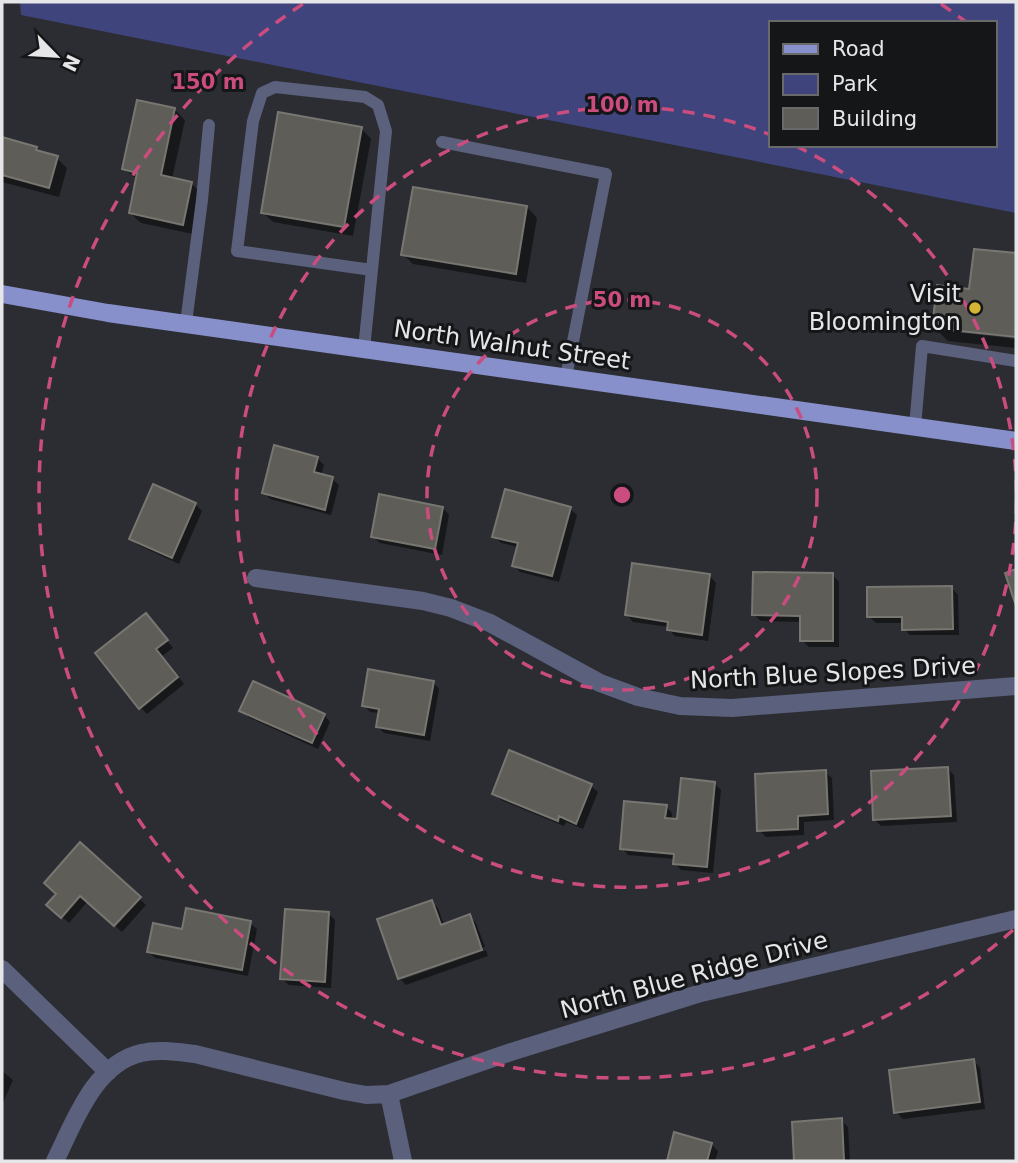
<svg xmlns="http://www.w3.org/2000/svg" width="1018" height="1163" font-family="'DejaVu Sans',sans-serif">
  <rect width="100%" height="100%" fill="#2c2d32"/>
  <!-- green -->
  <path fill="#3f457c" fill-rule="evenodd" d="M20,2h996v211l-995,-198zM771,23h224v122h-224z"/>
  <!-- shadow -->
  <path fill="#0007" d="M174,109l11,11 -13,59 19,4 11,11 -9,40 -52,-11 -11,-10 8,-33 -14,-11z
    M361,128l10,11 -18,97 -80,-14 -11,-10z
    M2,139l34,9 5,5 16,5 10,10 -8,29 -57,-15z
    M527,207l10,11 -11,65 -113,-19 -10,-10z
    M975,250l41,5v80l-69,-7v3l69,8v9l-68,-7 -14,-14 37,-37z
    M317,458l7,7 -3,11 11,3 7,6 -8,30 -61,-16 -6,-7z
    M195,504l7,7 -23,53 -41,-19 -7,-6z
    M443,508l6,7 -7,40 -62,-12 -7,-6z
    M570,509l7,6 -18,67 -39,-10 -7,-7 5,-18 -17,-4 -7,-7z
    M833,575l6,7v65h-30l-7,-7v-18l-41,-1 -7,-6z
    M710,576l6,7 -8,58 -33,-5 -6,-6v-3l-36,-5 -6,-7z
    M952,588l6,7 1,40h-49l-6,-6v-6h-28l-7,-7z
    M152,622l21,26 -11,8 22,28 -37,30 -7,-7z
    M433,682l6,7 -9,52 -46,-8 -7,-7 3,-13 -10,-1 -6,-7z
    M242,710l82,5 6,7 -12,27 -70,-32z
    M948,769l6,6 3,47 -76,4 -6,-6z
    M825,772l7,6 2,42 -30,2v13l-38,2 -7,-7z
    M714,783l7,7 -8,83 -32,-3 -6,-6v-5l-47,-4 -6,-7 44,-42 6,7v7l6,1z
    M591,786l7,6 -15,37 -17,-7 -2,4 -63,-26 -7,-7z
    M80,845l66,60 -24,27 -34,-31 -19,22 -20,-18 9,-11z
    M432,902l6,6 6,17 26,-9 6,7 9,24 -84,30v3l-2,-2z
    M328,913l7,7 -4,68 -42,-3 -7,-6z
    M250,923l7,6 -9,47 -93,-18 -7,-7z
    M486,950l2,6 -82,29 -5,-5z
    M974,1061l6,7 5,41 -82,10 -7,-7z
    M2,1071l11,9 -11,25z
    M841,1120l7,7 2,34h-54l-2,-38z
    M675,1135l36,9 7,7 -3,10h-47z"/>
  <!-- building -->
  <path fill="#5e5d57" stroke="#787670" stroke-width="2" d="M137,100l38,8 -14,67 31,7 -9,43 -54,-12 8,-40 -15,-4z
    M278,112l84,15 -18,100 -83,-14z
    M2,137l35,10 -1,3 22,6 -9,32 -47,-13z
    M413,187l114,19 -11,68 -115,-19z
    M974,249l42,4v84l-84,-9 5,-43 32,4z
    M274,445l44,12 -4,15 19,5 -8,33 -63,-17z
    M153,484l43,19 -24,55 -43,-19z
    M505,489l66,18 -19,69 -40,-10 6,-23 -26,-6z
    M379,494l64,13 -8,42 -64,-12z
    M632,563l78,11 -8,61 -35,-5 1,-8 -43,-7z
    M1016,569v37l-11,-33z
    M753,572l80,1v68h-33v-25l-48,-1z
    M952,586l1,43 -51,1v-13h-35v-30z
    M146,613l22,27 -12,9 22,28 -39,32 -44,-56z
    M368,669l66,12 -10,54 -48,-8 3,-18 -17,-3z
    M253,681l72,33 -13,29 -73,-32z
    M509,750l83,34 -16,40 -17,-8 -1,5 -66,-27z
    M948,767l3,49 -78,4 -2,-49z
    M826,770l2,44 -30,2v13l-41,2 -2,-57z
    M681,778l34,4 -8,85 -34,-3 1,-10 -54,-5 4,-48 43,4 -2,13 12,1z
    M80,842l61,55 -27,29 -34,-30 -19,22 -15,-13 10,-11 -12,-11z
    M432,900l9,25 29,-11 12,36 -84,29 -21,-60z
    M186,908l65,13 -9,49 -95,-18 6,-29 29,6z
    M285,909l44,3 -4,70 -45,-3z
    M974,1059l6,43 -86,11 -5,-43z
    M842,1118l2,43h-50l-2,-39z
    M674,1132l38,11 -5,18h-40z"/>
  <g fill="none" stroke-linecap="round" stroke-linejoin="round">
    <!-- service -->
    <path stroke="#5b607c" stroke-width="12" d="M442,142l164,32 -40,203
      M186,323l16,-123 7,-75
      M364,349l22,-218 -8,-26 -13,-8 -90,-10 -13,6 -9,28 -16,130 135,19
      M915,427l7,-81 94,15"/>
    <!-- minor -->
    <path stroke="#5b607c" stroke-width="18" d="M256,578l167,23 28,7 39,15 110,60 38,14 42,9 52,2 284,-22
      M2,969l106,103
      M389,1094l14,67
      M55,1161c19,-38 39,-97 86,-108 18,-4 36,-1 54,1l149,37 22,4 23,-1 122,-42 190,-59 315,-74"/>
    <!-- primary -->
    <path stroke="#8790ca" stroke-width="18" d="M2,294l106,19 908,128"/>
  </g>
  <!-- distance rings -->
  <g fill="none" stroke="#cb4c7e" stroke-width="3.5" stroke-dasharray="12 9">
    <circle cx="622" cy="495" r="195"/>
    <path d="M796 146A390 390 0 1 1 771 135"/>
    <path d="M1013 930A585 585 0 1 1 303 4M941 4A585 585 0 0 1 966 22"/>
  </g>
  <!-- markers -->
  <circle fill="#d4b635" stroke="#151618" stroke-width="2.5" cx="975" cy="308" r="7"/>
  <g text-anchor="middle" stroke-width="6" stroke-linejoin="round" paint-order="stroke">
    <!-- poi labels -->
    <g font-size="24" fill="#e6e6e9" stroke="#151618" text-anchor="end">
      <text x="961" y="302">Visit<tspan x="961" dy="28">Bloomington</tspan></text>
    </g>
    <!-- street labels -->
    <g font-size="24" fill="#e6e6e9" stroke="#151618">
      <text transform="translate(512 345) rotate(8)" y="8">North Walnut Street</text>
      <text transform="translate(833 673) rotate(-3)" y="8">North Blue Slopes Drive</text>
      <text transform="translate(694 975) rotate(-15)" y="8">North Blue Ridge Drive</text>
    </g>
  </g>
  <circle cx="622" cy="495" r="10" fill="#cb4c7e" stroke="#151618" stroke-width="3.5"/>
  <g font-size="21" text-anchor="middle" font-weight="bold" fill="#cb4c7e" stroke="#151618" stroke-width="6" stroke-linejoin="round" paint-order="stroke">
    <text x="208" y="89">150 m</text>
    <text x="622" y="112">100 m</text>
    <text x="622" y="307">50 m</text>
  </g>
  <!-- border -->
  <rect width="1018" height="1163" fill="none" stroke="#e6e6e9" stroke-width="7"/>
  <!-- legend -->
  <rect x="769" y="21" width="228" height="126" fill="#151618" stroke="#69696c" stroke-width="2"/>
  <rect x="783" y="44" width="35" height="10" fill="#8790ca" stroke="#69696c" stroke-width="2"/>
  <text x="832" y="56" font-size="21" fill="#e6e6e9">Road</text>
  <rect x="783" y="74" width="35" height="21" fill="#3f457c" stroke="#69696c" stroke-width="2"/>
  <text x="832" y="91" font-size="21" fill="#e6e6e9">Park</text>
  <rect x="783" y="108" width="35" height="21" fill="#5e5d57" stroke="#69696c" stroke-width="2"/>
  <text x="832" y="126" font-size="21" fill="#e6e6e9">Building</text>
  <!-- north arrow -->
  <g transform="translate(56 56) rotate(115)" stroke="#151618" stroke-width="5" paint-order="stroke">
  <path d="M0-5L12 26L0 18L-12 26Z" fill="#e6e6e9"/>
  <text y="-10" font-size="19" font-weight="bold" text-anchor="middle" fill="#e6e6e9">N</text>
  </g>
</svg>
